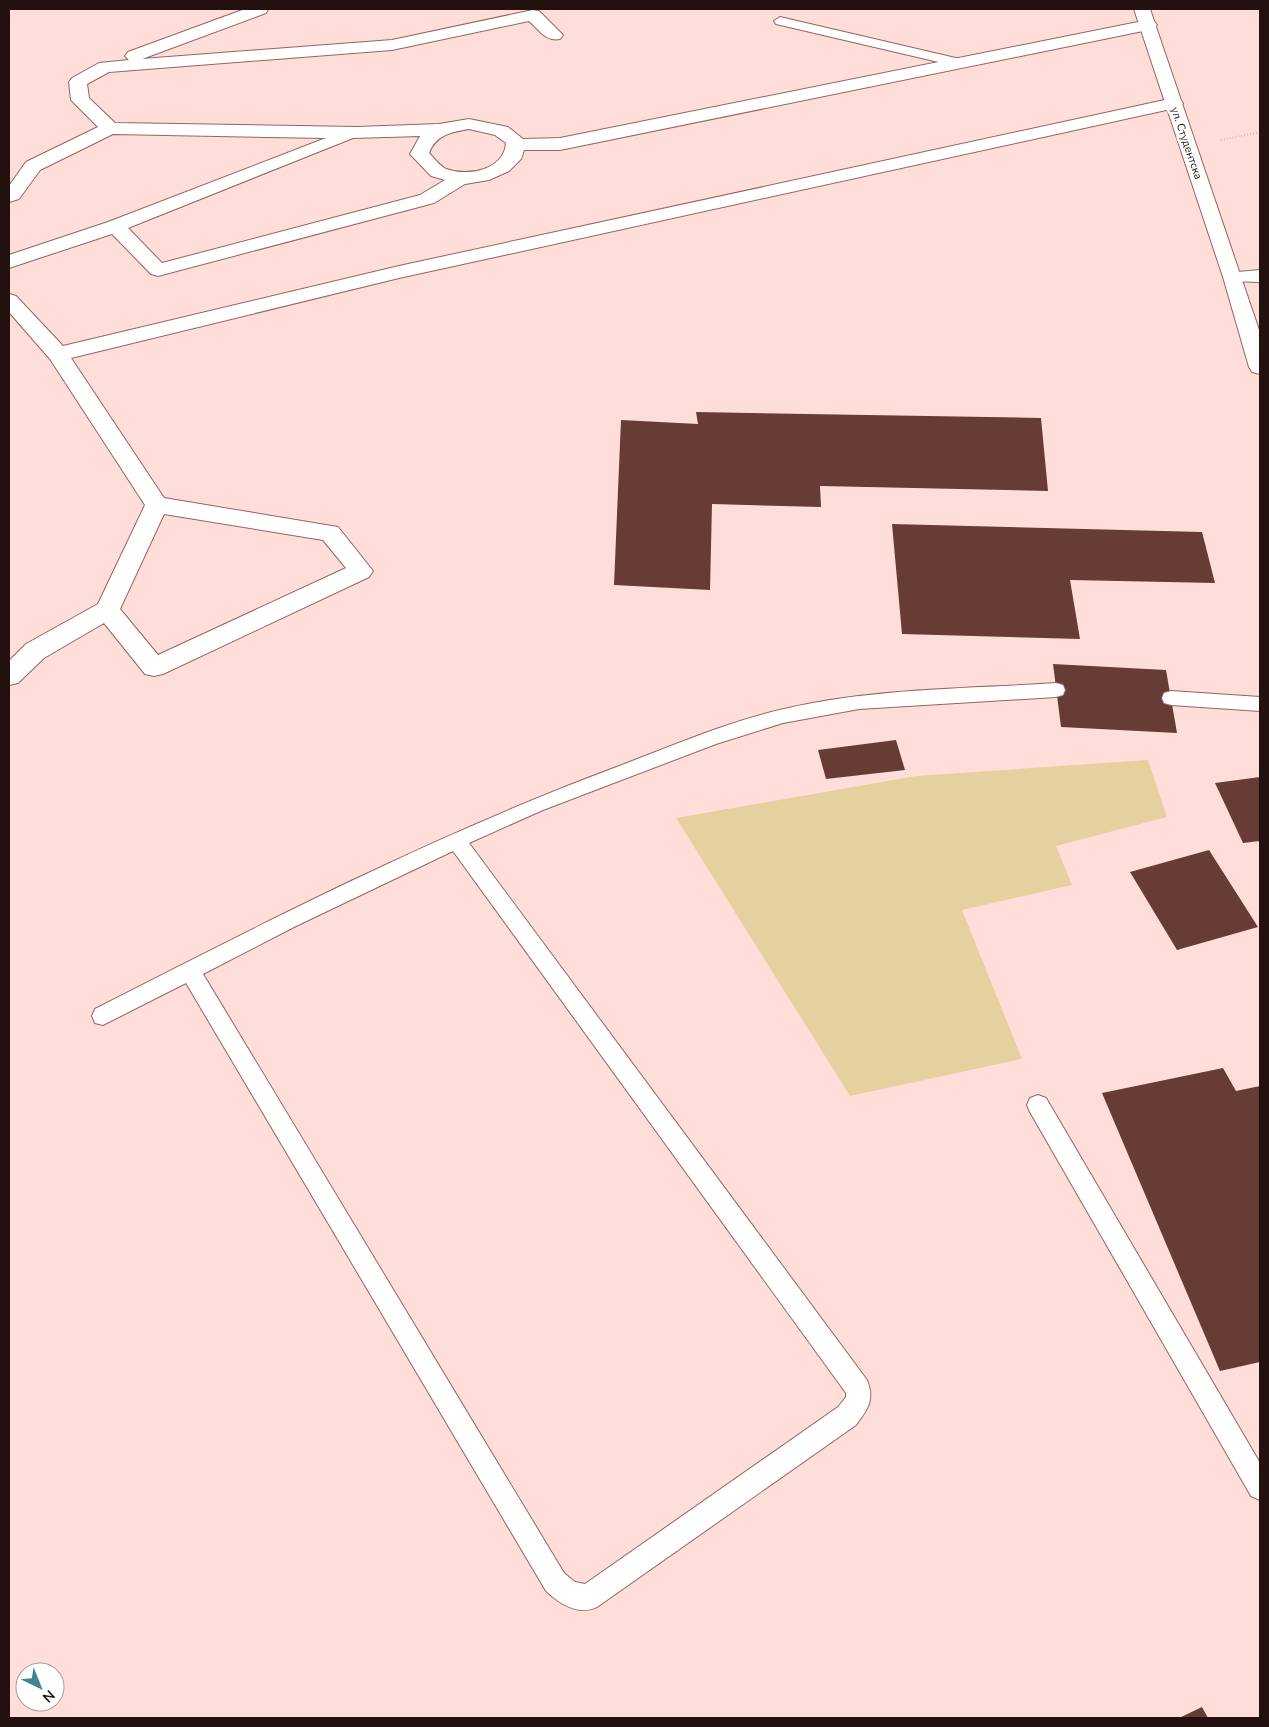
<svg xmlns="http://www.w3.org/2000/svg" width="1269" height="1727" font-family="'Nunito Sans',sans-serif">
  <rect width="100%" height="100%" fill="#ffded9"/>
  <!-- green -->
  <path fill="#e5d1a0" d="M1148,760l19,57 -111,29 16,39 -110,25 60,149 -172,37 -174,-278 240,-42z"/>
  <!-- building -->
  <path fill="#673c36" d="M696,412l345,6 7,73 -228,-5 1,21 -109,-3 -2,86 -96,-5 7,-165 77,4z
    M892,524l310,8 13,51 -145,-3 10,59 -178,-5z
    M1053,664l113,6 11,63 -116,-6z
    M896,740l9,30 -79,9 -8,-29z
    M1260,777v64l-17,2 -28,-60z
    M1209,850l49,77 -81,23 -47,-78z
    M1223,1068l13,23 24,-5v276l-40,9 -118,-278z
    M1202,1707l6,11h-29z"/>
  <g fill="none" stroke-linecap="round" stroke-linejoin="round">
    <!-- lane casing -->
    <g stroke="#94645e" stroke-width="2">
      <path id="lane" d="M780,17l180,42 6,4 -6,4 -184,-43 -2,-3z
        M1056,683l7,2 2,5 -2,5 -7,2 -197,12 -76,14 -67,21 -173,66 -74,33 398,537c8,20 1,29 -11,45l-259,182c-19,9 -37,-3 -51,-16l-360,-608 -83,42 -8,-2 -3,-7 3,-7c170,-87 340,-174 519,-241 56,-21 112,-46 170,-59 89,-21 182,-20 272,-26zM453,851l393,542v4l-8,10 -253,177 -10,-2 -11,-9 -361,-599 93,-48z
        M1171,691l89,6v14l-89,-6 -7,-2 -2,-5 2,-5z
        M1038,1095l8,3 214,365v37l-9,-4 -221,-384 -3,-7 3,-7z"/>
    </g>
    <!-- street casing -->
    <g stroke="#94645e" stroke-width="2">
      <path id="street" d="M245,9h23l-2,4 -124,46 250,-19 141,-30 6,1 24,24 -3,4c-14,3 -21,-9 -31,-18l-137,29 -283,22 -22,12 2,14 26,25 242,4 82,-3 30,-5 39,8 15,12 37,-1 588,-118 6,1 3,4 -3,4 -6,1 -588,120h-36l-3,9 -12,12 -20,9 -24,4 -31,19 -276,73 -7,-2 -39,-40 -103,34v-13l99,-33 218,-84 -213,-4 -73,36 -21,29 -10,3v-16l17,-24 72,-35 -27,-27 -2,-18 3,-4 27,-15 30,-3 -4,-4 3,-4zM469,129l26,6 11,8c-2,27 -38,34 -60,26 -6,-3 -12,-11 -17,-16 7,-18 22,-21 40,-24zM420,136l-10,18 21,22 14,4 -25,15 -258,68 -34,-35 225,-90z
        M1174,98l6,1 3,4 -3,4 -781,171 -328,80 93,140 174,29 35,44 -4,6 -206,97 -9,2 -9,-2 -41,-51 -60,35 -26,25 -9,2v-24l17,-17 72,-40 47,-99 -95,-146 -41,-47v-18l7,2 47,50 336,-80zM164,514l159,26 23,28 -188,87 -38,-46z
        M1260,270v12l-34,-1 -3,-4 3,-4z"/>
    </g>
    <!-- secondary casing -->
    <g stroke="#94645e" stroke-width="2">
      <path id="secondary" d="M1134,9h16l110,324v41l-8,-2 -3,-5 -26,-90z"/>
    </g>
    <!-- path -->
    <path stroke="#b69a96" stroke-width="2" stroke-dasharray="0.5 2.5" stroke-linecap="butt" d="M1221,140l39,-8"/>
    <!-- lane -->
    <use href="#lane" fill="#fff" fill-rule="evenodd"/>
    <!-- street -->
    <use href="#street" fill="#fff" fill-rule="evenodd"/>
    <!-- secondary -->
    <use href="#secondary" fill="#fff" fill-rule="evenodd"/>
  </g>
  <g text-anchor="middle" stroke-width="5" stroke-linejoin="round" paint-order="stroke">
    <!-- far-street labels -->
    <g font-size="11" fill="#23110f" stroke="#fff">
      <text transform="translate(1187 143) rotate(71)" y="4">ул. Студентска</text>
    </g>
  </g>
  <!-- border -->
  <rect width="1269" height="1727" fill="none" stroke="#23110f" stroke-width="20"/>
  <!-- north arrow -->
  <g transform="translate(40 1687) rotate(137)"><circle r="24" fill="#ffffff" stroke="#a7a09f"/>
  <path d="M0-4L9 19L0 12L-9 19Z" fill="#3f858f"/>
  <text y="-8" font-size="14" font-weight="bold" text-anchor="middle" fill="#23110f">N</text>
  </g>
</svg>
